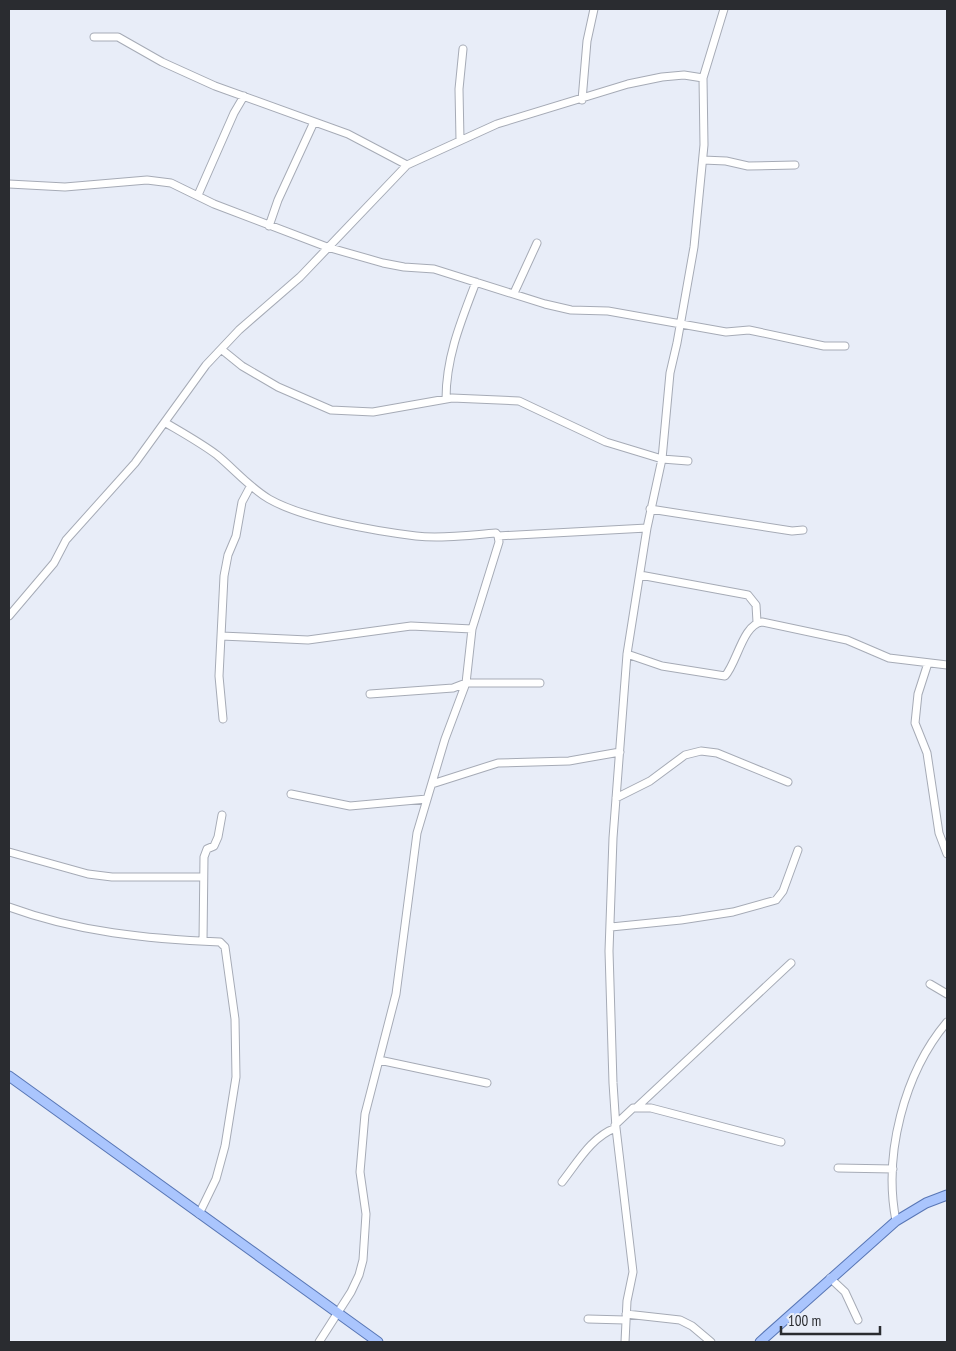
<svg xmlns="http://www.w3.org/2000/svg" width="956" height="1351" font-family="'PT Sans Narrow',sans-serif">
  <rect width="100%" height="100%" fill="#e8edf8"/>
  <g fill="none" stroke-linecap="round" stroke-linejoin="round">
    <!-- minor casing -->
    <g stroke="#a6abb6" stroke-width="9">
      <path id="minor" d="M94,37h24l44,25 53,24 133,48 59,31
        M582,100l5,-59 7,-32
        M460,140l-1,-51 4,-40
        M703,160l23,1 22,5 47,-1
        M9,184l56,3 82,-7 24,3 43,21 113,43 56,16 21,4 30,2 111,35 26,6 37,1 118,21 23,-2 75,16h21
        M198,195l36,-82 10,-17
        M269,226l9,-26 36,-78
        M514,293l23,-50
        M221,349l21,17 36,21 53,23 42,2 79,-14 67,3 87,41 56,17 26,2
        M446,399c0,-42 15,-78 30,-117
        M166,423c17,10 35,20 51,32 18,15 32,32 52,44 35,20 107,32 147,37 26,3 54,-1 80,-3l2,3 149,-8
        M650,509l142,22 11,-1
        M640,575l108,20 8,10 1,17
        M9,616l45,-53 12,-23 69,-77 71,-98 33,-35 61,-53 107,-112 90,-41 131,-40 34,-7 22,-2 19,3
        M221,636l87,4 103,-14 61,3
        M627,654l35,12 63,10c12,-13 18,-52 37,-54l85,18 42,18 58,7
        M928,663l-10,31 -3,29 12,30 12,80 8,21
        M370,694l83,-6 13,-5h74
        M223,719l-4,-43 5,-100 4,-21 8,-19 6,-34 8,-15
        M432,784l66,-21 71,-2 51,-9
        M291,794l59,12 77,-7
        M616,798l34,-17 35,-26 16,-4 16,2 71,29
        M9,852l79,22 24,3h91
        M9,907c68,25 139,32 211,35l5,5 10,72 1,58 -11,69 -9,33 -17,35
        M611,927l70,-7 52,-8 43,-12 7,-9 15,-41
        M203,941l1,-84 3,-8 7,-3 4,-9 4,-22
        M930,984l17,10
        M379,1060l108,23
        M637,1107l154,-144
        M615,1125l18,-17h18l130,34
        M838,1168l55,1
        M562,1182c15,-19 30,-46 54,-54
        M896,1221c-13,-66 8,-148 51,-199
        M830,1278l15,14 13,28
        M626,1314l54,6 12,6 19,16
        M588,1319l37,1
        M319,1342l32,-50 8,-17 4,-15 3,-46 -6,-42 5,-58 31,-120 21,-161 28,-94 21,-56 6,-54 27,-87 -1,-6
        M625,1342l2,-41 6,-29 -17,-144 -3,-45 -4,-132 4,-113 14,-184 20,-126 15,-69 8,-86 7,-30 17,-96 10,-102 -1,-67 21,-69"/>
    </g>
    <!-- major casing -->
    <g stroke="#5876b5" stroke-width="11">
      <path id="major" d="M9,1076l369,266
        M760,1342l136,-121 30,-18 21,-8"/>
    </g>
    <!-- minor -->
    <use href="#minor" stroke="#fff" stroke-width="7"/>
    <!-- major -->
    <use href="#major" stroke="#aac5fd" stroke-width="9"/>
  </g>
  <!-- border -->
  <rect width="956" height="1351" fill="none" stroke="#2a2c30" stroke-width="20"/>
  <!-- scale -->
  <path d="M781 1326v8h99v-8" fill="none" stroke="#2a2c30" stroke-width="2.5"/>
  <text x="788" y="1326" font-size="15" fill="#2a2c30" stroke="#e8edf8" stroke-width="4" paint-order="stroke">100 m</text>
</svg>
